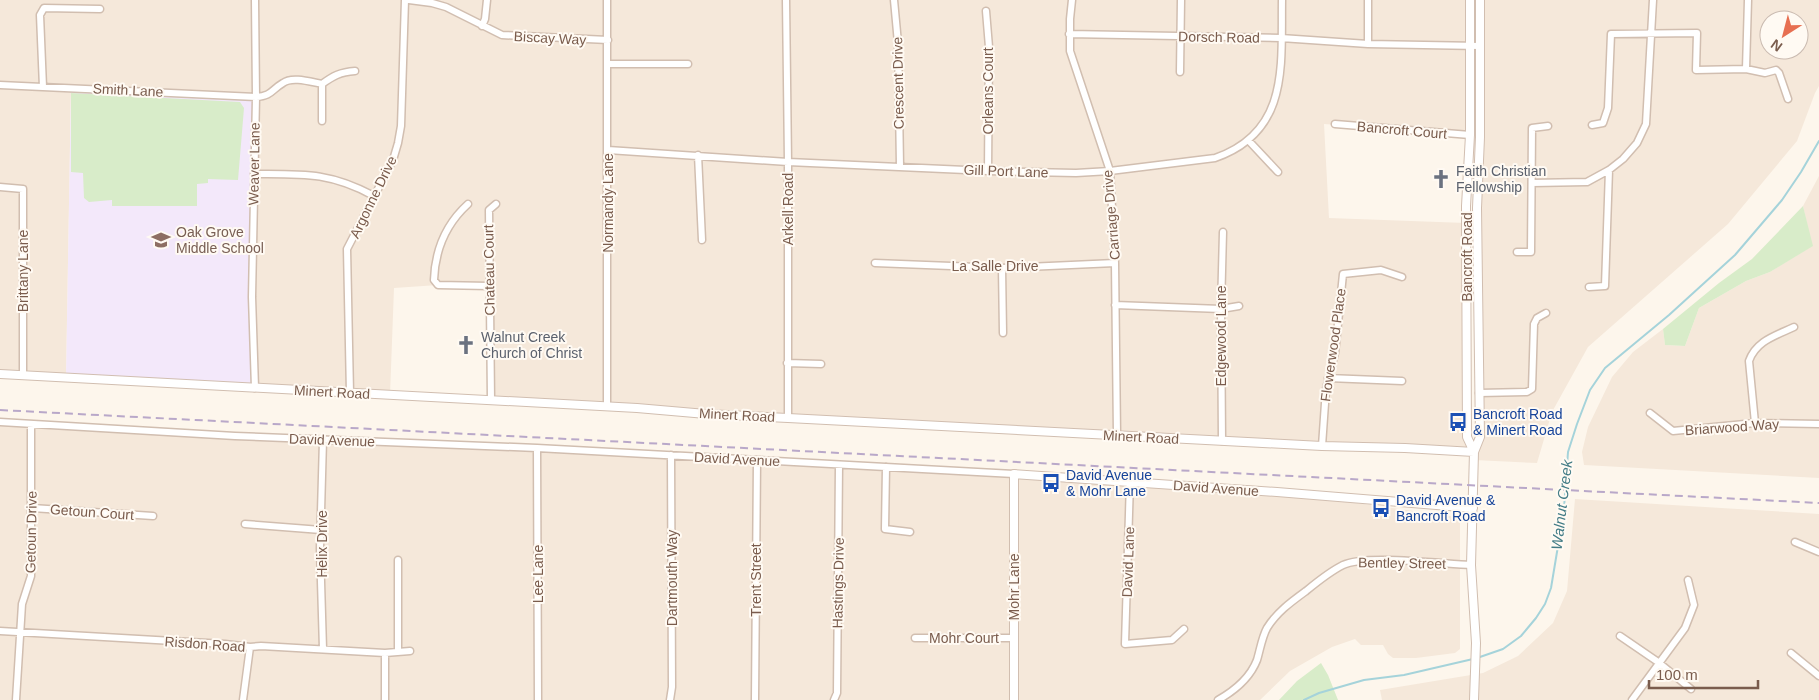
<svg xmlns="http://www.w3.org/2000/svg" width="1819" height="700" font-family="Arial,sans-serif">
  <rect width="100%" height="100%" fill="#fdf6ec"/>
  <!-- residential -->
  <path fill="#f5e8da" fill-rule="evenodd" d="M0,0h1469l1,135 -146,-11 5,94 137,5 1,214 6,14 7,-15v-436h339v86l-4,7 -18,48 -69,83 -140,123 -36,65 -15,51 -63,-3v-8l-983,-52 -2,-114 -51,-1 -44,3 -4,107 -135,-7 -184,-300 -5,290 -66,-4zM1769,20h30v30h-30z
    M1819,176v302l-235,-13 -2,-13 6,-25 24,-50 21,-25 30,-23 2,16 20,1 14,-38 47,-27 24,-9 42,-26 -9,-40z
    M0,422l537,26 740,44 180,25 3,4v128l-5,4 -39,5h-23l-5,-4 -5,-9h-22l-6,-6 -23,8 -42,24 -30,29h-1260z
    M1575,499l244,15v186h-437l-2,-10 103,-17 35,-17 35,-33 14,-32z"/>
  <!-- education -->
  <path fill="#f3e8fa" d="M71,88l185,9 -1,291 -189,-10z"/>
  <!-- green -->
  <path fill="#d8ecc9" d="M71,93l169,9 4,6 -6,72 -30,-1v4l-11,1v22h-85v-6l-23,2 -5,-4 -1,-25 -12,-1z
    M1803,206l10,40 -43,26 -24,9 -47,27 -14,38 -20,-1 -2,-16 56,-46 33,-24z
    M1321,663l7,12 10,25h-59l18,-19z"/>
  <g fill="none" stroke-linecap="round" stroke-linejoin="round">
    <!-- stream -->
    <path stroke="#a5d3da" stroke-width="2" d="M1477,658l26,-9 18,-13 15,-18 9,-14 6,-16 7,-42 6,-38 4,-56 9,-28 13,-34 15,-22 64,-53 66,-60 47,-55 19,-28 18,-31
      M1304,700l15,-7 45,-13 40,-5 69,-16"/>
    <!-- minor casing -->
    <g stroke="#d1beb0" stroke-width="9">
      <path id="minor" d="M409,0l23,3 14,4 56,28 106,5
        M786,0l2,162v256
        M894,0l4,43 2,123
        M1072,0l-2,19v32l40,120 5,92 2,172
        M986,11l3,36 -1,124
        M482,26l3,-7 2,-19
        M1069,34l212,4 87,6 112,2
        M1368,44v-44
        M608,64h80
        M1746,69l2,-69
        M1180,72l1,-72
        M322,84v37
        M0,85l256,12c16,-1 15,-7 27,-14 9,-7 28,-1 39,1 11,-8 18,-12 33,-13
        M43,87l-3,-72 4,-7 56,1
        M1335,124l135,11
        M1592,125l11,-2 5,-15 3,-74 86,-1 -1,37 50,-1 19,4 11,-3 3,3 9,26
        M1248,140l30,32
        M608,150l180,12 200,9 88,2 34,-2 105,-13c75,-26 66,-93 67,-158
        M698,155l4,85
        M254,174c49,0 76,-2 120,22
        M1532,183l55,-1 22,-12 14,-11 14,-16 9,-19 7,-124
        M0,187l23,2v186
        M468,204c-22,20 -33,47 -34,76l4,5 51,1
        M1517,252h14l1,-124 16,-2
        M875,263l127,5 113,-5
        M1002,268l1,65
        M1589,287l16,-1 4,-116
        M1115,305l106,4 18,-3
        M787,363l34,1
        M1328,378l74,3
        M255,388l-3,-91 4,-200 -1,-97
        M350,393l-3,-144 46,-89 5,-17 3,-17 4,-126
        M1479,393l48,-1 5,-3 2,-65 3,-6 9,-5
        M491,400l-2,-190 7,-6
        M607,406v-406
        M1650,413l23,18 82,-8 64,1
        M0,422l235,14 302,12 477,26
        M1755,423l-6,-62c7,-20 26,-25 45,-34
        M1222,441l-1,-132 2,-77
        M1322,446l4,-57 9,-36 8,-79 38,-4 21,7
        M537,448l1,252
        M886,467l-1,62 25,3
        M1130,481l-5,163 47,-4 12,-11
        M32,508l121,8
        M245,524l76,6
        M1795,542l24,10
        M0,631l225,13 25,3 11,-1 124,7 25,-2
        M1620,636l38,26 33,27
        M915,638h99
        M323,649l-3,-101 3,-108
        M398,652v-92
        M385,653v47
        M1791,653l28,23
        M16,700l6,-96 9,-28v-152
        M243,700l7,-53
        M670,700l2,-13 -1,-232
        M755,700l2,-240
        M834,700l3,-7 2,-228
        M1218,700c16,-9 32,-22 39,-40 3,-10 5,-23 10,-32 10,-16 24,-26 39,-37 11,-9 23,-19 37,-26 22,-11 100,-1 128,0
        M1632,700l53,-72 9,-23 -6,-25"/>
    </g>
    <!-- tertiary casing -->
    <g stroke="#d1beb0" stroke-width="10">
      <path id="tertiary" d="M1470,0v135l-4,71 1,231 7,15
        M0,374l637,34 69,6 82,4 534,28 83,2 69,4
        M1014,700v-226l263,18 196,16
        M1474,700l2,-57 -5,-78 3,-113 6,-15 -3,-229 3,-71v-137"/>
    </g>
    <!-- minor -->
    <use href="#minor" stroke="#fff" stroke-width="6"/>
    <!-- tertiary -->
    <use href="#tertiary" stroke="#fff" stroke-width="8"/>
    <!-- rail -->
    <path stroke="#b9a8c9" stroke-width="2" stroke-dasharray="8 5" stroke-linecap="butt" d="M0,410l1819,93"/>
  </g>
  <!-- icons -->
  <defs>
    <g id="church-bare" transform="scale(1.5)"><path d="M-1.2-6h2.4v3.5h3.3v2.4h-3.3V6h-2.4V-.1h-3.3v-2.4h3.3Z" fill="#6b7280" stroke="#fffaf3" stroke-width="2.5" paint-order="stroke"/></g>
    <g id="school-bare" transform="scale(1.5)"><path d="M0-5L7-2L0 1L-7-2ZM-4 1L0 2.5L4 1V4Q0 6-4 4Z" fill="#8d6e63" stroke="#fffaf3" stroke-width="2.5" paint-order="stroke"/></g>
    <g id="bus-bare" transform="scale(1.5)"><path d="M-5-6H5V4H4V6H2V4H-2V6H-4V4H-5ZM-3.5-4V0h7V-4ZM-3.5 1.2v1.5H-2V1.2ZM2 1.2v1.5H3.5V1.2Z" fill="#1a4fb4" stroke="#fffaf3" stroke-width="2.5" paint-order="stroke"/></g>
  </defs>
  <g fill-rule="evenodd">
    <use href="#church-bare" x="1441" y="179"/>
    <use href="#school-bare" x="161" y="240"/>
    <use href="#church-bare" x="466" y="345"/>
    <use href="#bus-bare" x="1458" y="422"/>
    <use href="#bus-bare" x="1051" y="483"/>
    <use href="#bus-bare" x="1381" y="508"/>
  </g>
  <g text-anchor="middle" stroke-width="4" stroke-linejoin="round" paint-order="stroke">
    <!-- street labels -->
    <g font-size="14" fill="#7a5c4d" stroke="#fffaf3">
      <text transform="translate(1219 37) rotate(1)" y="5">Dorsch Road</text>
      <text transform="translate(550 38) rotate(3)" y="5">Biscay Way</text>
      <text transform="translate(898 83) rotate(-91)" y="5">Crescent Drive</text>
      <text transform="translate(128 90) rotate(3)" y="5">Smith Lane</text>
      <text transform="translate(988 91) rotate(-90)" y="5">Orleans Court</text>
      <text transform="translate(1402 130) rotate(5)" y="5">Bancroft Court</text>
      <text transform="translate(254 164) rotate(-89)" y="5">Weaver Lane</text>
      <text transform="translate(1006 171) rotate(2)" y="5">Gill Port Lane</text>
      <text transform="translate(373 197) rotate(-64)" y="5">Argonne Drive</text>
      <text transform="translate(608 203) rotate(-90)" y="5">Normandy Lane</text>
      <text transform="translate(788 209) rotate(-90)" y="5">Arkell Road</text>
      <text transform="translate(1111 215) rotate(-95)" y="5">Carriage Drive</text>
      <text transform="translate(1467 257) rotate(-90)" y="5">Bancroft Road</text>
      <text x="995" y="271">La Salle Drive</text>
      <text transform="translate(489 270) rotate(-91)" y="5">Chateau Court</text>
      <text transform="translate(23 271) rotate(-90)" y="5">Brittany Lane</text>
      <text transform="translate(1221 336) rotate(-90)" y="5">Edgewood Lane</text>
      <text transform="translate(1333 345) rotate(-82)" y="5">Flowerwood Place</text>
      <text transform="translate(332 392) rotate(3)" y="5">Minert Road</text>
      <text transform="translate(737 415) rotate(3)" y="5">Minert Road</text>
      <text transform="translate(1732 427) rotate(-4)" y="5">Briarwood Way</text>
      <text transform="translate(1141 437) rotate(3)" y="5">Minert Road</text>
      <text transform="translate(332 440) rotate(2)" y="5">David Avenue</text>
      <text transform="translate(737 459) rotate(3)" y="5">David Avenue</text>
      <text transform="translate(1216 488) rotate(4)" y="5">David Avenue</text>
      <text transform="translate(92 512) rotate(4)" y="5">Getoun Court</text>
      <text transform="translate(31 532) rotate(-89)" y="5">Getoun Drive</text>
      <text transform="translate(322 544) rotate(-90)" y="5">Helix Drive</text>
      <text transform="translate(1128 562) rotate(-88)" y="5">David Lane</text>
      <text transform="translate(1402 563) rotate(1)" y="5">Bentley Street</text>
      <text transform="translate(538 574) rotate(-90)" y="5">Lee Lane</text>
      <text transform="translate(672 578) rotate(-90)" y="5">Dartmouth Way</text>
      <text transform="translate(756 580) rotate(-90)" y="5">Trent Street</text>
      <text transform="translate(838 583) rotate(-89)" y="5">Hastings Drive</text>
      <text transform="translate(1014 587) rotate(-90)" y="5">Mohr Lane</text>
      <text x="964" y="643">Mohr Court</text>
      <text transform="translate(205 644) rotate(4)" y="5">Risdon Road</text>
    </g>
    <!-- worship labels -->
    <g font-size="14" fill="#5b616d" stroke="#fffaf3" text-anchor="start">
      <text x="1456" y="176">Faith Christian<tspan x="1456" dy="16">Fellowship</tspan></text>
      <text x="481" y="342">Walnut Creek<tspan x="481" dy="16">Church of Christ</tspan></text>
    </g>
    <!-- education labels -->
    <g font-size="14" fill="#785e54" stroke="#fffaf3" text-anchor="start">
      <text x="176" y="237">Oak Grove<tspan x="176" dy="16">Middle School</tspan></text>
    </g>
    <!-- transit labels -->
    <g font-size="14" fill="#164399" stroke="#fffaf3" text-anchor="start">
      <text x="1473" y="419">Bancroft Road<tspan x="1473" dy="16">&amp; Minert Road</tspan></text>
      <text x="1066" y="480">David Avenue<tspan x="1066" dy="16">&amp; Mohr Lane</tspan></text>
      <text x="1396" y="505">David Avenue &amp;<tspan x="1396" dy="16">Bancroft Road</tspan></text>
    </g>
    <!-- water labels -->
    <g font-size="15" font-style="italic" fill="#437c86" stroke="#fffaf3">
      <text transform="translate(1562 505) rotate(-83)" y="5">Walnut Creek</text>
    </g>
  </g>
  <!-- north arrow -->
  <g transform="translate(1784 35) rotate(216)"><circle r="24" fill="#fffaf3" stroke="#cabbb1"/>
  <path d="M0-4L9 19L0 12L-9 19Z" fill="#e76f51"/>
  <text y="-8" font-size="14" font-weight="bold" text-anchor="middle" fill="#7a5c4d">N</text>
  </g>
  <!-- scale -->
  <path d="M1649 680v8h109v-8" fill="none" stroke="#7a5c4d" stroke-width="2.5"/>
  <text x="1656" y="680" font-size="15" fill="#7a5c4d" stroke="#fffaf3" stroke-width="4" paint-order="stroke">100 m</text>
</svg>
